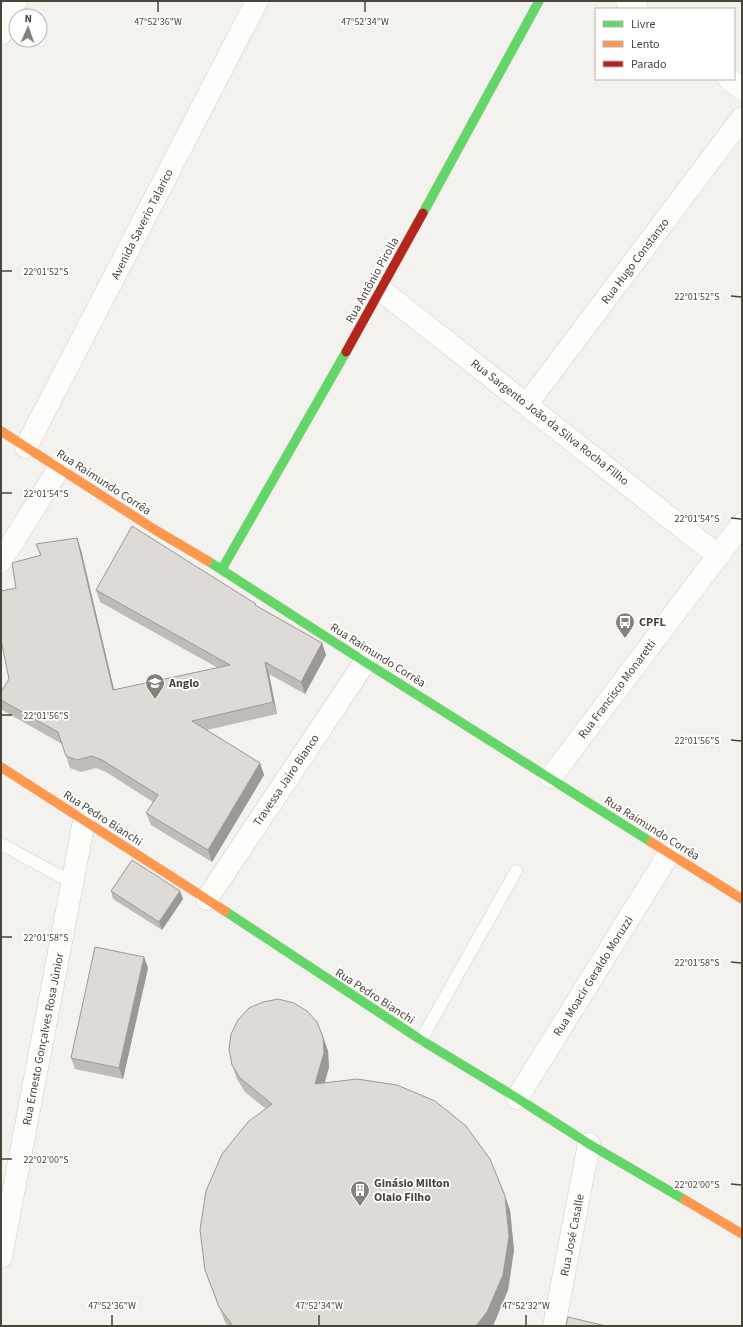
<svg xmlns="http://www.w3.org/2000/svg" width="743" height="1327" font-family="'Source Sans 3',sans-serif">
  <rect width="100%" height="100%" fill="#f4f2ee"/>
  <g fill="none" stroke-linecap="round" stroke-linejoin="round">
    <!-- lane casing -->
    <g stroke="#d2d0cb" stroke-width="13">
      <path id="lane" d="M1,844l72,39
        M421,1040l95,-169"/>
    </g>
    <!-- street casing -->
    <g stroke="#d2d0cb" stroke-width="23">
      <path id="street" d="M627,1l10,8
        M1,34l15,-33
        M729,79l13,10
        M381,290l336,265
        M527,404l215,-286
        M26,447l231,-446
        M1,561l58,-93
        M551,777l191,-253
        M207,899l158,-237
        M517,1098l152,-244
        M1,1257l83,-436
        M554,1326l35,-182"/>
    </g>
    <!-- fast casing -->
    <g stroke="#d3cfc5" stroke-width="10">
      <path id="fast" d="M423,213l116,-212
        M208,561l157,101 286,180
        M222,569l124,-217
        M225,911l196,129 96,58 72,46 96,56"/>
    </g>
    <!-- slow casing -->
    <g stroke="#d3cfc5" stroke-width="10">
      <path id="slow" d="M1,431l156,100 51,30
        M1,767l224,144
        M651,842l91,57
        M685,1200l57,34"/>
    </g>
    <!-- jam casing -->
    <g stroke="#d3cfc5" stroke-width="10">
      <path id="jam" d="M346,352l77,-139"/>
    </g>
    <!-- lane -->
    <use href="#lane" stroke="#fdfdfc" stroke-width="12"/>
    <!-- street -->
    <use href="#street" stroke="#fdfdfc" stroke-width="22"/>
    <!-- fast -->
    <use href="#fast" stroke="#63d668" stroke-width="9"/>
    <!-- slow -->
    <use href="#slow" stroke="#ff974d" stroke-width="9"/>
    <!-- jam -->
    <use href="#jam" stroke="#b3261e" stroke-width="9"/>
  </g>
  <!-- wall -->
  <path fill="#bfbcb8" d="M77,538l4,12 33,140 104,-22 -118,-66 -4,-12 161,16 65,37 4,12 -21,39 -36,-20 8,40 -70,16 53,33 4,12 -52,87 -61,-37 -5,-12 7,-11 -47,-30 -10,-4 -15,4 -11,-4 -8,-24 -60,-34 -1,-18 8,-13 7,-91 24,-33 -4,-11z
    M111,891h69l3,8 -21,31 -49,-31z
    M144,957l4,11 -25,111 -48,-10 -4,-11z
    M323,1037l5,14 1,16 -4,16 185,127 4,40 -6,40 -15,36h-265l-3,-4 -20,-52 61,-161 -21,-17 -8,-13 -5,-14z"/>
  <!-- shaded-wall -->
  <path fill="#9b9996" d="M77,538l4,12 36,152 -4,-12z
    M322,643l4,12 -21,39 -4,-12z
    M265,662l4,12 8,40 -4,-12z
    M260,763l4,12 -52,87 -4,-12z
    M180,891l3,8 -21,31 -3,-8z
    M144,957l4,11 -25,111 -4,-11z
    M323,1037l5,14 1,16 -9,31 -5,-14z
    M505,1196l5,14 4,40 -6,40 -15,36h-17z"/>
  <!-- building -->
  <path fill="#dedbd6" stroke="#9b9996" d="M132,526l124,78 -1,1 67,38 -21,39 -36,-20 8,40 -81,19 68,42 -52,87 -62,-37 12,-18 -56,-35 -10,-4 -15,4 -11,-4 -8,-24 -57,-32v-8l8,-13 -8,-39v-49l15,-3 -4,-25 29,-8 -5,-11 41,-6 36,152 117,-25 -134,-75z
    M132,860l48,31 -21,31 -48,-31z
    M95,947l49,10 -25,111 -48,-10z
    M278,999l16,4 13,8 10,11 6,15 1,16 -9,31 42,-5 40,6 38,16 31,25 24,33 15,37 4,40 -6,39 -16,37 -11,14h-243l-14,-19 -14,-37 -5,-40 6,-39 16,-37 26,-32 24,-18 -32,-26 -8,-13 -3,-16 2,-15 7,-14 11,-12 14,-6z
    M568,1317l38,9h-40z"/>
  <!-- ticks -->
  <path fill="none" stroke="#4b4439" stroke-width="1.5" d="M158,12v-10M365,12v-10M2,271h10M731,296l10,1M2,493h10M731,518l10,1M2,715h10M731,740l10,1M2,937h10M731,962l10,1M2,1159h10M731,1184l10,1M112,1325v-10M319,1325v-10M526,1325v-10"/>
  <!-- icons -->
  <defs>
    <g id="bus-pin" transform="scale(1)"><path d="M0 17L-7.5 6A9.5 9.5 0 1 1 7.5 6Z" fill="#868178" stroke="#fff"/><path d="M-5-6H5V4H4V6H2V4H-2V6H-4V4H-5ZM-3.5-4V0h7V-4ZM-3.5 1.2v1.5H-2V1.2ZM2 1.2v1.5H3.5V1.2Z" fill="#fff"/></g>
    <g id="school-pin" transform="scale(1)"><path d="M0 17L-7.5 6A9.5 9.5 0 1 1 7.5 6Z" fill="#868178" stroke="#fff"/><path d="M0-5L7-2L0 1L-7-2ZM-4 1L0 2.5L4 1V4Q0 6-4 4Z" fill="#fff"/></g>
    <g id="building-pin" transform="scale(1)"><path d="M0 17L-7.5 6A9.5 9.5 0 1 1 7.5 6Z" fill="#868178" stroke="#fff"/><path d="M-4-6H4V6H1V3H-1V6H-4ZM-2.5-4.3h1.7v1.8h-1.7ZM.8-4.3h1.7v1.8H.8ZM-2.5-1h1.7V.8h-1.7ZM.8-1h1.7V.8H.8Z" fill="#fff"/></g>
  </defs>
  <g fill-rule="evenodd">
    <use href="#bus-pin" x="625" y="622"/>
    <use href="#school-pin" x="155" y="683"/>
    <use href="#building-pin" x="360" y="1190"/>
  </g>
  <g text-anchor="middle" stroke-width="3.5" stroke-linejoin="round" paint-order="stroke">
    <!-- street labels -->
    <g font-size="12" fill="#4b4439" stroke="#fff">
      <text transform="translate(142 224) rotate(-63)" y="4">Avenida Saverio Talarico</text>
      <text transform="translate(635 261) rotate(-53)" y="4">Rua Hugo Constanzo</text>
      <text transform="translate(372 280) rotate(-61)" y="4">Rua Antônio Pirolla</text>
      <text transform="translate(550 422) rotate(38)" y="4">Rua Sargento João da Silva Rocha Filho</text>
      <text transform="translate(104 482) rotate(33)" y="4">Rua Raimundo Corrêa</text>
      <text transform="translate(378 655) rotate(32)" y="4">Rua Raimundo Corrêa</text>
      <text transform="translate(617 689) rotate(-53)" y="4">Rua Francisco Monaretti</text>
      <text transform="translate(286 780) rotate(-56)" y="4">Travessa Jairo Bianco</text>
      <text transform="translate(103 818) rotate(33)" y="4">Rua Pedro Bianchi</text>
      <text transform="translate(652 828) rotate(32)" y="4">Rua Raimundo Corrêa</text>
      <text transform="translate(593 976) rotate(-58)" y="4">Rua Moacir Geraldo Moruzzi</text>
      <text transform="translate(375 996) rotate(33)" y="4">Rua Pedro Bianchi</text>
      <text transform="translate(43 1039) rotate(-79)" y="4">Rua Ernesto Gonçalves Rosa Júnior</text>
      <text transform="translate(572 1235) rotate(-79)" y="4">Rua José Casalle</text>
    </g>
    <!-- poi labels -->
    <g font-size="12" font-weight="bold" fill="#4b4439" stroke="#fff" text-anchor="start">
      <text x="639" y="626">CPFL</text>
      <text x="169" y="687">Anglo</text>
      <text x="374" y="1187">Ginásio Milton<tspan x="374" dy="14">Olaio Filho</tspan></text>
    </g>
  </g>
  <g font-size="10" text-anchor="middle" fill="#4b4439" stroke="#fff" stroke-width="3.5" stroke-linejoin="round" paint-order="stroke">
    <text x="158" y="25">47°52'36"W</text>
    <text x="365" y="25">47°52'34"W</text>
    <text x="46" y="275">22°01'52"S</text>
    <text x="697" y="300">22°01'52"S</text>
    <text x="46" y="497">22°01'54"S</text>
    <text x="697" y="522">22°01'54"S</text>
    <text x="46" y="719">22°01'56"S</text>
    <text x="697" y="744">22°01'56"S</text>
    <text x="46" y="941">22°01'58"S</text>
    <text x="697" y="966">22°01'58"S</text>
    <text x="46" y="1163">22°02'00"S</text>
    <text x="697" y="1188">22°02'00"S</text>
    <text x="112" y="1309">47°52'36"W</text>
    <text x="319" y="1309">47°52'34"W</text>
    <text x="526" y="1309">47°52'32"W</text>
  </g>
  <!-- border -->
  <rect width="743" height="1327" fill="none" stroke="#4b4439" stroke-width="4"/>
  <!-- legend -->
  <rect x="595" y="8" width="140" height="72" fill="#ffffff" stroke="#b7b4b0"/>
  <rect x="603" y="21" width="20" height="6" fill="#63d668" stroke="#b7b4b0"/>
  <text x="631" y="28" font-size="12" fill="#4b4439">Livre</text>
  <rect x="603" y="41" width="20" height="6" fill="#ff974d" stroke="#b7b4b0"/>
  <text x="631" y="48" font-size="12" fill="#4b4439">Lento</text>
  <rect x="603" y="61" width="20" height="6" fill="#b3261e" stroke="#b7b4b0"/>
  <text x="631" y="68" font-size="12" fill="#4b4439">Parado</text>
  <!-- north arrow -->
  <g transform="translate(28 28) rotate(2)"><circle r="19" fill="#ffffff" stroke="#b7b4b0"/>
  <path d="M0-3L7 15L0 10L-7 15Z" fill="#868178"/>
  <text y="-6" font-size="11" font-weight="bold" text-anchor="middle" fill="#4b4439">N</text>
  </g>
</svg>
